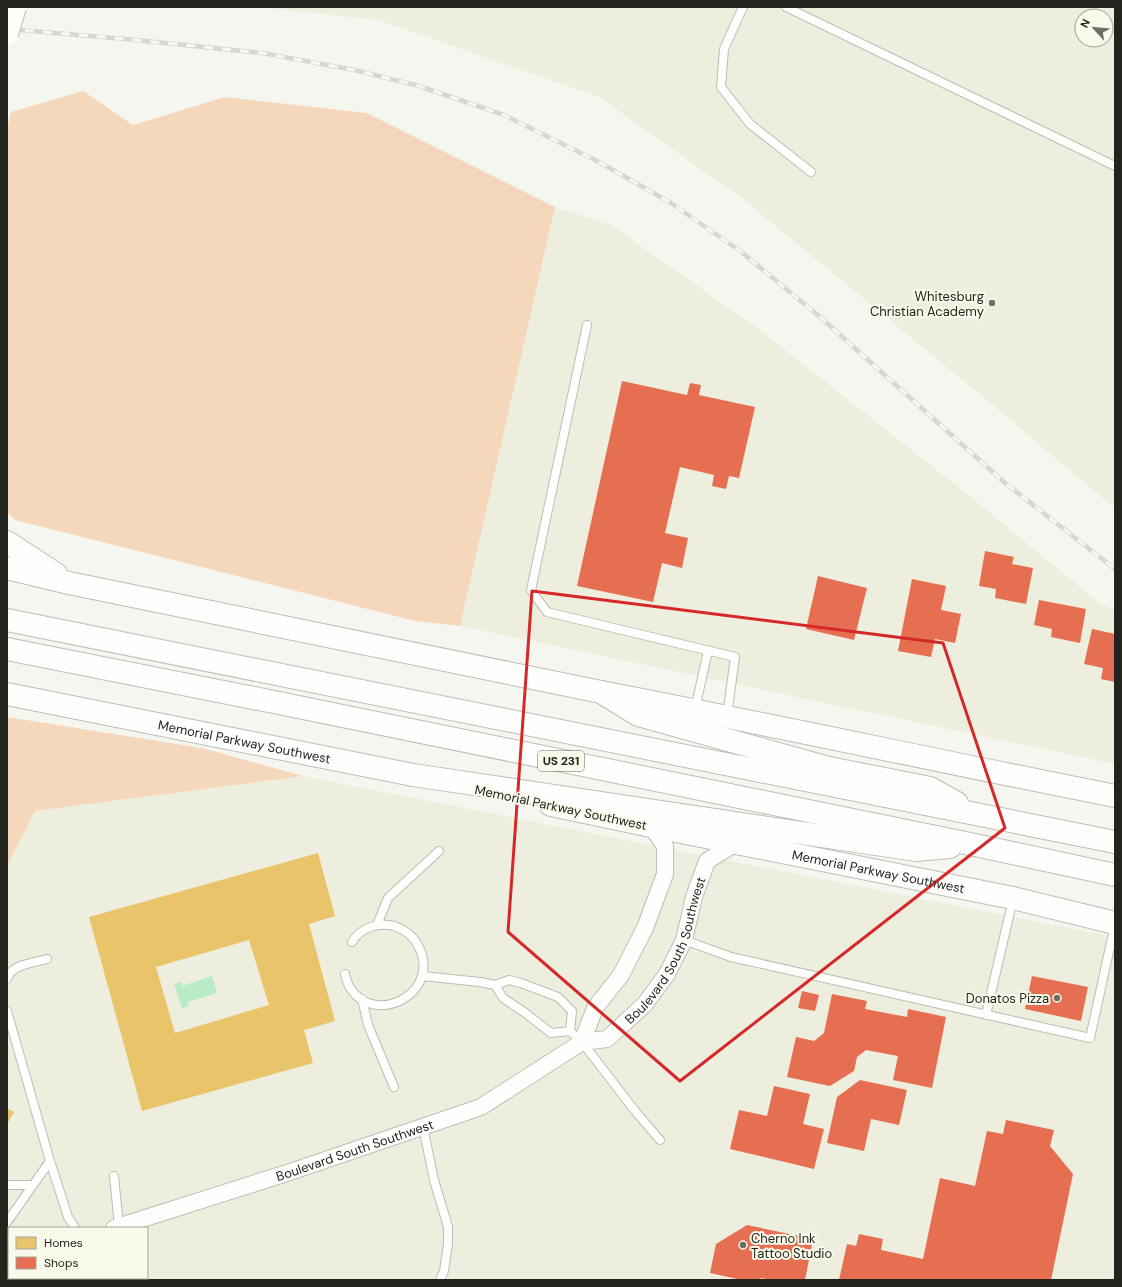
<svg xmlns="http://www.w3.org/2000/svg" width="1122" height="1287" font-family="'DM Sans',sans-serif">
  <rect width="100%" height="100%" fill="#f6f6f0"/>
  <!-- built -->
  <path fill="#eeeedf" fill-rule="evenodd" d="M258,7h857v500l-10,-7 -111,-94 -250,-206 -145,-103 -221,-77zM1082,16h24v24h-24z
    M555,207l56,18 149,105 217,172 120,99 18,10v153l-655,-138z
    M303,776l812,161v343h-1108v-414l28,-55zM9,1228h138v50h-138z"/>
  <!-- green -->
  <path fill="#f5d8bc" d="M83,91l50,34 92,-28 142,16 188,94 -95,419 -45,-5 -400,-101 -8,-8v-383l4,-17z
    M7,717l195,31 101,28 -268,35 -28,55z"/>
  <!-- water -->
  <path fill="#b7ecc6" d="M212,976l5,17 -29,9 1,4 -7,3 -8,-25 7,-2 1,4z"/>
  <!-- homes -->
  <path fill="#e9c46a" fill-rule="evenodd" d="M318,853l17,63 -26,8 26,97 -31,9 9,33 -171,48 -53,-194zM249,940l20,65 -94,28 -19,-66z
    M7,1108l7,4 -7,12z"/>
  <!-- shops -->
  <path fill="#e76f51" d="M622,381l65,14 3,-12 11,2 -2,10 56,12 -16,71 -10,-2 -3,13 -14,-3 2,-11 -34,-8 -15,66 23,5 -6,30 -20,-5 -9,39 -76,-16z
    M985,551l29,6 -2,7 21,4 -7,36 -31,-6 1,-9 -17,-3z
    M818,576l49,12 -13,52 -48,-11z
    M912,579l34,7 -5,24 20,4 -6,29 -20,-4 -4,18 -33,-6z
    M1039,600l47,9 -6,34 -29,-6 1,-8 -18,-4z
    M1092,629l23,5v48l-14,-3 2,-11 -19,-4z
    M1032,976l56,11 -7,34 -56,-12z
    M802,991l17,4 -4,16 -17,-3z
    M832,994l35,7 -2,8 42,8 1,-8 38,8 -14,71 -39,-8 5,-24 -32,-6 -9,7 -3,14 -24,15 -43,-9 9,-40 18,4 10,-8z
    M860,1080l47,10 -8,35 -28,-6 -7,32 -37,-8 10,-46z
    M774,1086l36,8 -7,30 21,5 -10,40 -84,-20 9,-39 28,6z
    M1006,1120l48,10 -4,16 23,28 -22,106h-212l8,-36 9,2 3,-12 24,5 -2,11 42,9 17,-81 35,8 12,-55 16,3z
    M747,1225l66,14 -8,41h-32l-12,-2 -1,2h-18l-32,-7 6,-29z"/>
  <g fill="none" stroke-linecap="round" stroke-linejoin="round">
    <!-- service casing -->
    <g stroke="#bdbdb8" stroke-width="10">
      <path id="service" d="M743,7l-19,42 -3,38 29,37 61,48
        M786,7l329,159
        M587,325l-56,265 16,22 188,45 -8,59
        M695,709l13,-58
        M377,925l11,-27 51,-47
        M684,940l47,17 359,81 25,-114
        M345,974c1,4 2,8 4,12 25,44 98,5 67,-44 -5,-8 -17,-16 -27,-17 -15,-1 -29,4 -37,17
        M422,976l58,6 15,3 14,-5 12,3 37,14 14,14 -2,20
        M7,979c4,-15 27,-16 40,-20
        M495,985l8,13 21,14 27,21 19,-2 12,11 53,69 25,29
        M362,999l6,26 26,62
        M7,1011l43,150 18,56 7,11
        M986,1015l27,-116
        M423,1127l11,53 14,47v17l-4,27 -4,9
        M114,1176l5,50
        M7,1185h26
        M7,1222l43,-61
        M135,1278l1,2"/>
    </g>
    <!-- minor casing -->
    <g stroke="#bdbdb8" stroke-width="18">
      <g id="minor">
        <path d="M582,1042l13,-34 26,-33 24,-47 20,-54v-28l-14,-20"/>
        <path id="s1" d="M114,1228l173,-55 194,-66 101,-65 25,-3 38,-35 22,-30 17,-34 10,-43 13,-36 29,-18"/>
        <path d="M36,1280l1,-2"/>
      </g>
    </g>
    <!-- secondary casing -->
    <g stroke="#bdbdb8" stroke-width="24">
      <g id="secondary">
        <path d="M601,692c172,33 342,70 514,104"/>
        <path id="s2" d="M551,805l100,21 362,72 102,25"/>
      </g>
    </g>
    <!-- primary casing -->
    <g stroke="#bdbdb8" stroke-width="24">
      <g id="primary">
        <path d="M7,542l49,32"/>
        <path d="M7,568l62,15 532,109"/>
        <path id="s3" d="M7,694l406,81"/>
      </g>
    </g>
    <!-- motorway casing -->
    <g stroke="#bdbdb8" stroke-width="24">
      <path id="motorway" d="M7,620l1108,222
        M7,649l267,53 701,143 140,30
        M601,692l37,23 191,53 101,20 27,15
        M413,775l503,75 34,-3"/>
    </g>
    <!-- service -->
    <use href="#service" stroke="#fefefd" stroke-width="8"/>
    <!-- minor -->
    <use href="#minor" stroke="#fefefd" stroke-width="16"/>
    <!-- secondary -->
    <use href="#secondary" stroke="#fefefd" stroke-width="22"/>
    <!-- primary -->
    <use href="#primary" stroke="#fefefd" stroke-width="22"/>
    <!-- motorway -->
    <use href="#motorway" stroke="#fefefd" stroke-width="22"/>
    <!-- rail casing -->
    <g stroke="#d6d6d3" stroke-width="4.5">
      <path id="rail" d="M7,29l119,10 136,14 92,17 65,16 85,29 95,47 72,41 69,48 79,65 186,167 110,86"/>
    </g>
    <!-- rail -->
    <use href="#rail" stroke="#fafaec" stroke-width="3" stroke-dasharray="9" stroke-linecap="butt"/>
    <!-- secondary-bridge casing -->
    <g stroke="#bdbdb8" stroke-width="24" stroke-linecap="butt">
      <path id="secondary-bridge" d="M7,34l8,-27"/>
    </g>
    <!-- secondary-bridge -->
    <use href="#secondary-bridge" stroke="#fefefd" stroke-width="22"/>
  </g>
  <!-- marked area -->
  <path fill="none" stroke="#d62828" stroke-width="3" stroke-linejoin="round" d="M532,591l411,52 62,185 -325,253 -172,-149z"/>
  <!-- markers -->
  <g fill="#6d6e68" stroke="#fafaec" stroke-width="1.5">
    <circle cx="992" cy="303" r="4"/>
    <circle cx="1057" cy="998" r="4"/>
    <circle cx="743" cy="1245" r="4"/>
  </g>
  <g text-anchor="middle" stroke-width="4" stroke-linejoin="round" paint-order="stroke">
    <!-- shield labels -->
    <rect fill="#fafaec" stroke="#64645c" stroke-width="1" x="538" y="751" width="46" height="20" rx="3"/>
    <g font-size="12" font-weight="bold" fill="#23241e">
      <text x="561" y="765">US 231</text>
    </g>
    <!-- poi labels -->
    <g font-size="13" fill="#23241e" stroke="#fafaec" text-anchor="end">
      <text x="984" y="301">Whitesburg<tspan x="984" dy="15">Christian Academy</tspan></text>
      <text x="1049" y="1003">Donatos Pizza</text>
      <text x="751" y="1243" text-anchor="start">Cherno Ink<tspan x="751" dy="15">Tattoo Studio</tspan></text>
    </g>
    <!-- street labels -->
    <g font-size="13" fill="#23241e" stroke="#fafaec">
      <text dy="5" stroke="none"><textPath href="#s3" startOffset="242">Memorial Parkway Southwest</textPath></text>
      <text transform="translate(561 807) rotate(12)" y="5">Memorial Parkway Southwest</text>
      <text dy="5" stroke="none"><textPath href="#s2" startOffset="334">Memorial Parkway Southwest</textPath></text>
      <text dy="5" stroke="none"><textPath href="#s1" startOffset="641">Boulevard South Southwest</textPath></text>
      <text dy="5" stroke="none"><textPath href="#s1" startOffset="253">Boulevard South Southwest</textPath></text>
    </g>
  </g>
  <!-- border -->
  <rect width="1122" height="1287" fill="none" stroke="#23241e" stroke-width="16"/>
  <!-- legend -->
  <rect x="8" y="1227" width="140" height="52" fill="#fafaec" stroke="#a4a49a"/>
  <rect x="16" y="1237" width="20" height="12" fill="#e9c46a" stroke="#a4a49a"/>
  <text x="44" y="1247" font-size="12" fill="#23241e">Homes</text>
  <rect x="16" y="1257" width="20" height="12" fill="#e76f51" stroke="#a4a49a"/>
  <text x="44" y="1267" font-size="12" fill="#23241e">Shops</text>
  <!-- north arrow -->
  <g transform="translate(1094 28) rotate(297)"><circle r="19" fill="#fafaec" stroke="#a4a49a"/>
  <path d="M0-3L7 15L0 10L-7 15Z" fill="#6d6e68"/>
  <text y="-6" font-size="11" font-weight="bold" text-anchor="middle" fill="#23241e">N</text>
  </g>
</svg>
